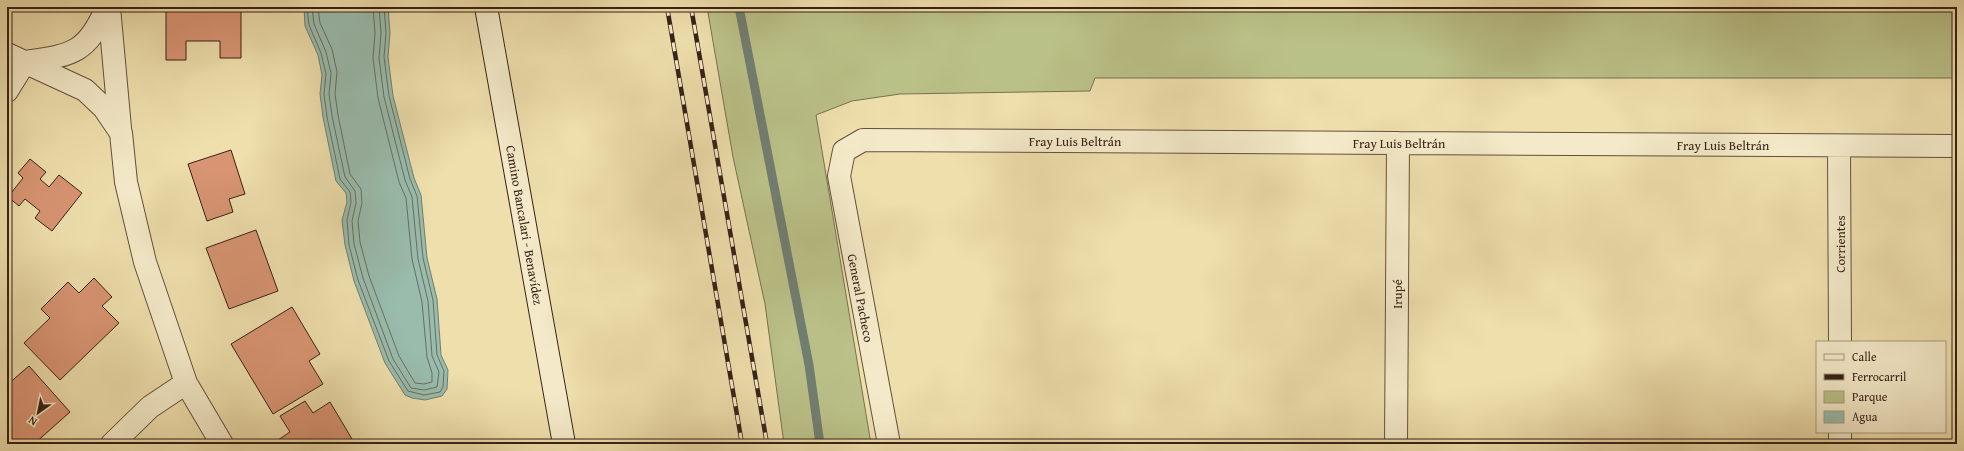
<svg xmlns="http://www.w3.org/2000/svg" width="1964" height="451" font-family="'Gentium Book Plus',serif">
  <rect width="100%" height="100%" fill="#eedfac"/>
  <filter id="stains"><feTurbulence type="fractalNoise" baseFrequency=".005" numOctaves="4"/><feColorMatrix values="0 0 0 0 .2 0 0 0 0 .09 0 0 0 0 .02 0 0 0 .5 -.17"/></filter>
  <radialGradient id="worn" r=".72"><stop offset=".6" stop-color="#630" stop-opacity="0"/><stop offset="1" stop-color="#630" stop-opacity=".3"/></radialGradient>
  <!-- green -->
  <path fill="#bac188" stroke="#787150" d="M707,7h1250v71h-862l-5,13 -190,3 -48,7 -36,14 55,329h-87l-19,-140 -32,-147z"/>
  <!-- water -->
  <path fill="#99bcad" stroke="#717e71" d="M304,7h84l2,26 -2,24 5,39 21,82 7,17 6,63 10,41 4,56 7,15 -1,19 -5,7 -17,4 -13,-2 -7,-3 -20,-32 -31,-82 -9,-36 -3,-25 5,-18 -1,-9 -10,-12 -13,-64 -3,-23 2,-19 -4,-20 -13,-29z"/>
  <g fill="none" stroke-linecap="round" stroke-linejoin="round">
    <!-- shore -->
    <path stroke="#686e62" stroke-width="1" d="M307,7l2,18 12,28 5,21 -2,20 3,23 13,62 10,13 1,10 -4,18 2,25 9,35 31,81 19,30 16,4 16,-3 3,-5 1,-16 -7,-16 -4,-55 -10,-42 -6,-62 -7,-17 -21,-83 -5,-39 2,-24 -2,-26
      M312,7l2,17 12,28 5,21 -2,21 3,22 13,61 10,14 1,12 -4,18 2,23 9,34 30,81 18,29 13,2 13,-3 2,-15 -7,-16 -4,-55 -10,-42 -6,-62 -7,-17 -21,-83 -5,-39 2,-25 -2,-26
      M318,7l2,16 12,26 5,23 -2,22 3,21 12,59 11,15 1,14 -4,18 2,21 9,34 30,80 16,27 9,1 8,-2v-9l-5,-16 -5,-55 -10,-43 -6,-61 -7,-16 -21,-84 -5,-40 2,-25 -2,-26"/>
    <!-- stream -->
    <path stroke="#717e71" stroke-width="9" d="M739,7l70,358 11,79"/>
  </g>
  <!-- building -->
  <path fill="#d99573" stroke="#362118" d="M9,7h19v4l-19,-2z
    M166,8h75v50h-21v-17h-34v19h-20z
    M231,150l14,44 -16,5 4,13 -26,9 -19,-57z
    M30,159l16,13 -6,7 9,8 10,-12 23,18 -30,38 -17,-13 5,-7 -15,-12 -6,7 -11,-9 15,-19 -5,-5z
    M256,230l22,61 -49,18 -23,-61z
    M94,278l18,19 -10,9 17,17 -59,57 -36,-37 26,-25 -9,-9 27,-27 11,11z
    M292,307l28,47 -11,7 14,23 -50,30 -42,-70z
    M29,366l41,46 -36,32h-27v-59z
    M305,401l8,12 17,-11 25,42h-75l-2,-4 12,-8 -10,-16z"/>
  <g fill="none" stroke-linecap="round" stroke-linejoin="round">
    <!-- minor casing -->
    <g stroke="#64503d" stroke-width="24">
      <path id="minor" d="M109,7l11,121
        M7,54l78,36 19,18 17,25 5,49 19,80 41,121 36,61
        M7,91l18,-29c47,-7 62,-8 82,-55
        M1839,146l1,196
        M1840,432v12
        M112,444l38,-37 36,-24
        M889,444l-50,-268 5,-25 19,-11 1094,6
        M1396,444l2,-301"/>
    </g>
    <!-- secondary casing -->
    <g stroke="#362118" stroke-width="24">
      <path id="secondary" d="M486,7l78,437"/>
    </g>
    <!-- minor -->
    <use href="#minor" stroke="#f4eac9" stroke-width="22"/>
    <!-- secondary -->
    <use href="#secondary" stroke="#f4eac9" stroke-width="22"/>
    <!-- rail casing -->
    <g stroke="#362118" stroke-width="4.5">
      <path id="rail" d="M667,7l75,437
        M691,7l76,437"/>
    </g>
    <!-- rail -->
    <use href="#rail" stroke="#f4eac9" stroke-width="3" stroke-dasharray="9" stroke-linecap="butt"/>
  </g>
  <g text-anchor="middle" stroke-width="3.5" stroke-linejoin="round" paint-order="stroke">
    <!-- street labels -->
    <g font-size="13" fill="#362118" stroke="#f4eac9">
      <text x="1075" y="146">Fray Luis Beltrán</text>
      <text x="1399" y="148">Fray Luis Beltrán</text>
      <text x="1723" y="150">Fray Luis Beltrán</text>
      <text transform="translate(525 225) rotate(80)" y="5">Camino Bancalari - Benavídez</text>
      <text transform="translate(1840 244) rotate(-90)" y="5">Corrientes</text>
      <text transform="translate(1397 294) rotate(-90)" y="5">Irupé</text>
      <text transform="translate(861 298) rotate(79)" y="5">General Pacheco</text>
    </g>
  </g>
  <!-- margin -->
  <rect width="1964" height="451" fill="none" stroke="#eedfac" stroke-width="24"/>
  <rect x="8" y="8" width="1948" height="435" fill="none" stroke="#362118" stroke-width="2"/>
  <rect x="12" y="12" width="1940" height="427" fill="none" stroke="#362118"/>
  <!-- legend -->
  <rect x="1816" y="341" width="130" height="92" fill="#f4eac9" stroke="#a89a82"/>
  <rect x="1824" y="354" width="20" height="6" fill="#f4eac9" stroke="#a89a82"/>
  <text x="1852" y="361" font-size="12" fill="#362118">Calle</text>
  <rect x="1824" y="374" width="20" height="6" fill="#362118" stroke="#a89a82"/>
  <text x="1852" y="381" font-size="12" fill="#362118">Ferrocarril</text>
  <rect x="1824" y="391" width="20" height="12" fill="#bac188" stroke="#a89a82"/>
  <text x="1852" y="401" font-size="12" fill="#362118">Parque</text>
  <rect x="1824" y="411" width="20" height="12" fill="#99bcad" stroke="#a89a82"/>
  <text x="1852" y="421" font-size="12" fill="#362118">Agua</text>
  <!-- north arrow -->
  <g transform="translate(38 413) rotate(213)" stroke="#f4eac9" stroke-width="3" paint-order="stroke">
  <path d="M0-3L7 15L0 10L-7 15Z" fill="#362118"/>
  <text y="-6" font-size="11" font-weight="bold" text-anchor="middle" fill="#362118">N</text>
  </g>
  <rect width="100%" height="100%" filter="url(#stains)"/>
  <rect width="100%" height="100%" fill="url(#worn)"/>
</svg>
